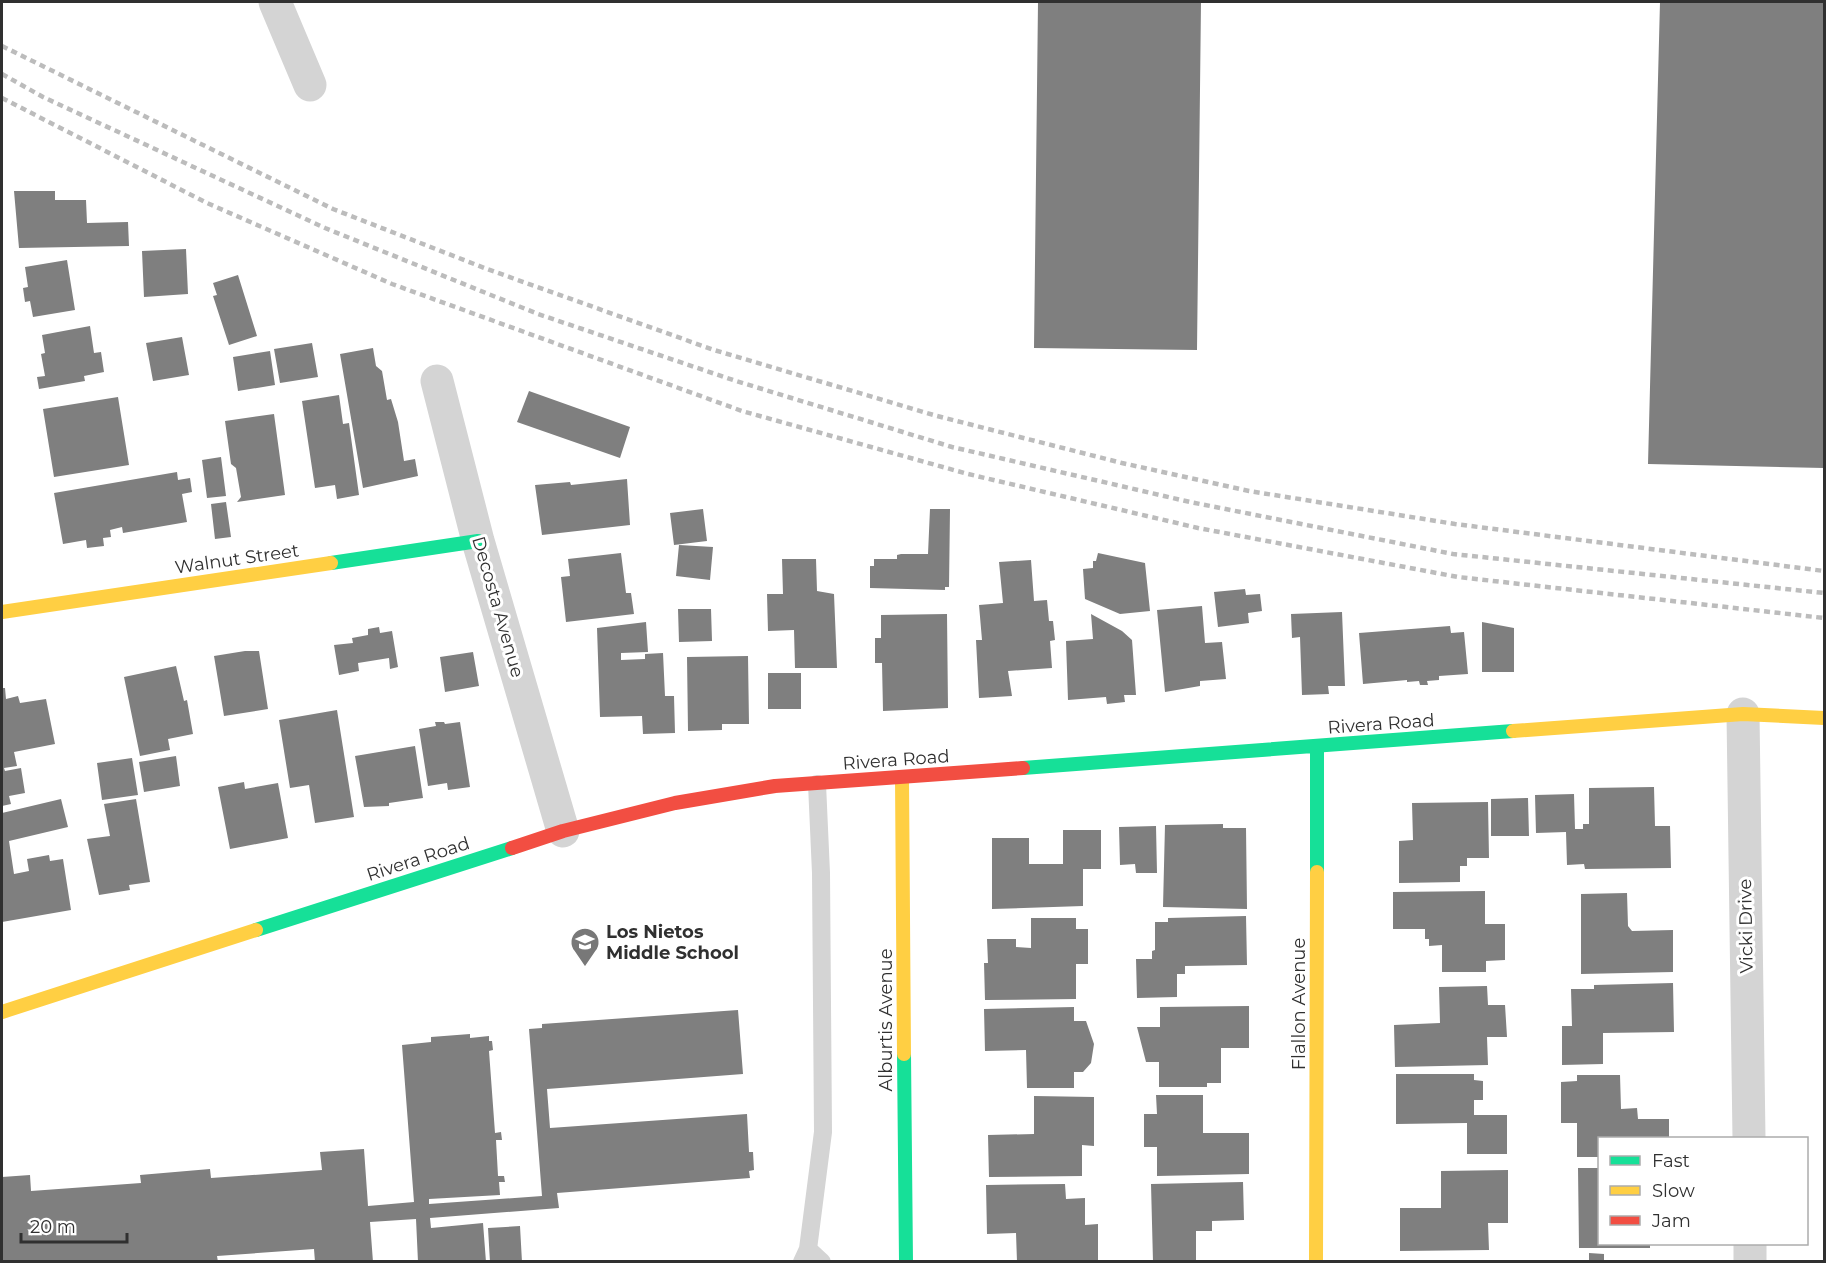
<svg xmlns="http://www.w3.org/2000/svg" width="1826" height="1263" font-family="Montserrat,sans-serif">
  <rect width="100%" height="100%" fill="#fff"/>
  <!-- building -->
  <path fill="#7f7f7f" d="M1038,2h163l-4,348 -163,-2z
    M1660,2h164v466l-176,-4z
    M14,191h41v9h31l1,23 41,-1 1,24 -110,2z
    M186,249l2,45 -44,3 -2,-46z
    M67,260l8,50 -42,7 -3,-16 -5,1 -2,-14 5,-1 -3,-20z
    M238,275l19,61 -28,9 -16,-49 4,-1 -4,-12z
    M90,326l4,27 7,-1 3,20 -20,4 1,5 -46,8 -2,-12 8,-1 -4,-22 4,-1 -3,-18z
    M182,337l7,38 -36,6 -7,-38z
    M312,343l6,34 -38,6 -6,-34z
    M373,348l3,18 6,5 5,29 4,-1 7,23 6,39 11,-2 3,17 -55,12 -23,-134z
    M270,351l5,34 -37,6 -5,-34z
    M529,391l101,36 -10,31 -103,-36z
    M339,395l4,29 6,-1 10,72 -22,4 -2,-14 -20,3 -13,-87z
    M118,397l11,68 -75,12 -11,-68z
    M274,414l11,81 -48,7 4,-5 -5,-29 -5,-4 -6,-43z
    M221,457l5,39 -19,2 -5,-38z
    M177,472l1,8 12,-2 2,14 -10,2 5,28 -64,11 -1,-6 -12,3 1,7 -8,1 1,8 -17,2 -1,-8 -23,4 -9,-51z
    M627,479l3,46 -88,10 -7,-50 35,-3 1,3z
    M226,502l5,35 -16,2 -4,-35z
    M703,509l4,32 -33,4 -4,-32z
    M930,509h20l-1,78h-4v3l-75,-2v-22h4v-7h23v-4l4,-1h27z
    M679,545l34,2 -3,33 -34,-4z
    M621,553l5,40h5l3,21 -68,8 -5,-45 9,-1 -2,-17z
    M1098,553l47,10 5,48 -30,3 -35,-15 -2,-30 10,-1v-7h3z
    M782,559h34l1,32 17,3 3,74h-42l-1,-38 -26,1 -1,-37h16z
    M1031,560l3,41 13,-1 2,21h4l2,19 -5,1 2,27 -44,3 4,25 -33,2 -3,-58h6l-3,-35 24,-2 -4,-41z
    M1245,589l1,6 14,-1 2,17 -14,2 1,10 -31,4 -4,-35z
    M1202,606l3,37 17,-1 4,37 -26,2v5l-35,6 -8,-82z
    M678,609h33l1,32 -33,1z
    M1342,612l3,74h-17l1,8 -27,1 -2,-58 -8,1 -1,-24z
    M947,614l1,94 -65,3 -1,-48h-7v-25h6v-23z
    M1091,614l31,17 10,9 4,55h-12l1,7 -18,2 -1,-7 -38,3 -2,-59 27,-2z
    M646,622l2,30 -27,1v7l24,-1v-5l18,-1 2,43h9l1,37 -32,1 -1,-18 -42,1 -3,-89z
    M1482,622l32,6v44h-32z
    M1450,626l1,7 13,-1 4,42 -29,2v4l-12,1 1,4h-8l-1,-4 -12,1v-2l-44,4 -4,-51z
    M379,627l1,6 12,-2 6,36 -8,2 -1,-11 -31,5 1,8 -20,4 -5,-30 19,-2 -1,-5 16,-3v-6z
    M245,651h14l9,58 -44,7 -10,-60z
    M473,652l6,34 -34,6 -5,-35z
    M748,656l1,68h-27v6l-34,1 -1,-74z
    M176,666l8,35 3,-1 6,34 -25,5 2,11 -30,6 -16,-79z
    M768,673h33v36h-33z
    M2,688h3l1,11 12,-3 2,7 26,-4 9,45 -41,8 3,14 -13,2 1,3 16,-3 4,25 -16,3 2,8 -9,2z
    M337,710l17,107 -39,6 -6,-38 -19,3 -11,-68z
    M435,722h9l1,2 15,-2 10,65 -22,3 -1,-7 -19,3 -9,-57 17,-3z
    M415,746l8,52 -34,5v3l-25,1 -9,-51z
    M176,756l4,30 -36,6 -5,-30z
    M132,758l6,37 -36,5 -5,-37z
    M244,782l1,7 33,-6 10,55 -58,11 -12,-62z
    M1654,787l1,39h15l1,42 -86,1 -1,-5 -17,1 -1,-33 -30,1 -1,-38 39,-1 1,35h8v-5h6v-36z
    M1528,798l1,38h-38v-37z
    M61,799l7,28 -59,14 5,33 15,-3 -2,-12 22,-4 1,6 13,-2 8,51 -69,12v-109z
    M136,799l14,83 -21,3 1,5 -31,5 -12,-56 23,-3 -6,-32z
    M1488,802l1,56h-22v8h-7v16l-61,1v-42l14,-1 -1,-37z
    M1223,824v4h23l1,81 -84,-2 2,-82z
    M1156,826l1,47h-21l-1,-9 -15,1 -1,-38z
    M1063,830h38v39h-18v37l-91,3v-71h37v26h34z
    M1485,891v33h20v36l-19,1v11h-44v-27l-13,1v-7h-4v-10h-32v-37z
    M1627,893l1,33 4,5 41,-1v42l-92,2v-80z
    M1246,916l1,49 -62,1v8h-8v23l-40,1 -1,-39h16v-8l3,-1v-28h13v-4z
    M1031,918h45v11h12v35h-12v35l-91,1 -1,-37h4l-1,-24h29v8l15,1z
    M1673,983l1,49 -71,1v31l-41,1v-39h10l-1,-37h23v-4z
    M1487,986l1,19h17l2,32h-20l1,28 -93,2 -1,-42 46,-2 -1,-36z
    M1249,1006v42h-28v35h-14v4h-48v-25h-13l-9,-35h23v-20z
    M1074,1007v14h12l8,23 -3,19 -8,9h-9v16h-47l-1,-38 -41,1 -1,-42z
    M738,1010l5,64 -196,15 3,39 197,-14 2,38h4l1,18 -5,1 1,7 -193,15 2,15 -129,10 1,10 52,-5 3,39h-68l-2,-43 -46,3 3,40h-58l-1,-13 -97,7 1,6h-216v-85l28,-2 1,16 110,-8 -1,-8 70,-6 1,9 111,-8 -2,-18 44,-3 4,57 46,-4 -12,-157 29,-3v-5l39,-3v4l19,-2v5h3l1,9 -4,1 6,82 6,-1 1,8h-6l2,36h6l1,6h-6l1,13 -71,4v5l113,-8 -13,-167 13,-1v-4z
    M1396,1074h78v6l9,1v19h-9v15h33v39h-40v-31l-71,1z
    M1577,1075h43l1,34 16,-1 1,11h31v19h-70v19h-22v-34h-16v-41l16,-1z
    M1156,1095h47v38h46v41l-92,2v-29h-13v-33h13z
    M1034,1096l60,1v49l-12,-1v31l-93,1 -1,-42 46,-1z
    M1578,1168h21v76h51v4h-71z
    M1508,1170v53h-20l1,27 -89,1v-43h41v-37z
    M1243,1182l1,38 -32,1v10h-16v31h-43l-2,-78z
    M1065,1184l1,15 19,-1v27l13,-1v38h-81l-1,-29 -29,1 -1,-49z
    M520,1226l2,36h-32l-2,-34z
    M1589,1253l15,1v8h-15z"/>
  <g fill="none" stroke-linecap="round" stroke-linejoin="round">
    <!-- lane -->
    <path stroke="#d4d4d4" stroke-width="18" d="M808,1249l14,13
      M802,1262l6,-13 15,-117 -2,-259 -4,-89"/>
    <!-- street -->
    <path stroke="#d4d4d4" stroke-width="33" d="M275,2l35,83
      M437,381l41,160 85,290
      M1743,714l6,424
      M1750,1244v18"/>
    <!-- fast -->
    <path stroke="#16e098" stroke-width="14" d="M331,563l147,-22
      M1023,768l490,-37
      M1317,872v-125
      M256,930l256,-82
      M904,1054l2,208"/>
    <!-- slow -->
    <path stroke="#ffcf43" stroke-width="14" d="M2,612l329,-49
      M1513,731l230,-17 81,4
      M902,778l2,276
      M2,1012l254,-82
      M1316,1262l1,-390"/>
    <!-- jam -->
    <path stroke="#f24e42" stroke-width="14" d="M512,848l51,-17 112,-28 100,-17 248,-18"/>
    <!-- rail -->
    <path stroke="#bcbcbc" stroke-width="4.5" stroke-dasharray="6 4.5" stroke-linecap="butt" d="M2,46l331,163 154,60 227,81 223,66 185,47 127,28 206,33 369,47
      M2,74l41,23 282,131 213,86 198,67 216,66 238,55 263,52 371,39
      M2,98l205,105 185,81 350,127 226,63 230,54 260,49 366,41"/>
  </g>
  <!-- icons -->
  <defs>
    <g id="school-pin" transform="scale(1.5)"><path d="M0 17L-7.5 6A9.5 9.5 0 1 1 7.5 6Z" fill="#787878" stroke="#fff"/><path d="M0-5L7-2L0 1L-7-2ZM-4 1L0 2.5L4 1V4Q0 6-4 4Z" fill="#fff"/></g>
  </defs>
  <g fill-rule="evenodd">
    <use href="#school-pin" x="585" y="942"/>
  </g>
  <g text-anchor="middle" stroke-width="6" stroke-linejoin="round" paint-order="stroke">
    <!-- street labels -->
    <g font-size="18" fill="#303030" stroke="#fff">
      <text transform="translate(237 559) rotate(-8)" y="6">Walnut Street</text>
      <text transform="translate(498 607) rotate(74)" y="6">Decosta Avenue</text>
      <text transform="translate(1381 724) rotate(-4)" y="6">Rivera Road</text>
      <text transform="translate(896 760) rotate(-4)" y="6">Rivera Road</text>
      <text transform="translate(418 859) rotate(-18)" y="6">Rivera Road</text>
      <text transform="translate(1746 926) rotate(-91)" y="6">Vicki Drive</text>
      <text transform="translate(1299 1004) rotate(-90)" y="6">Flallon Avenue</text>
      <text transform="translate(886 1020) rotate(-90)" y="6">Alburtis Avenue</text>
    </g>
    <!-- poi labels -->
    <g font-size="18" font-weight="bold" fill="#303030" stroke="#fff" text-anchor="start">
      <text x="606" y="938">Los Nietos<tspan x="606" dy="21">Middle School</tspan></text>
    </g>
  </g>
  <!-- border -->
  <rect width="1826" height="1263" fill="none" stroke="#303030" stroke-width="6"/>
  <!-- legend -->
  <rect x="1598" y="1137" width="210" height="108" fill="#ffffff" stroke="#acacac" stroke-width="1.5"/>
  <rect x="1610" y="1156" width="30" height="9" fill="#16e098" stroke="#acacac" stroke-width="1.5"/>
  <text x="1652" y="1167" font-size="18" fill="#303030">Fast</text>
  <rect x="1610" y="1186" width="30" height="9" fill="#ffcf43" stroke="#acacac" stroke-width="1.5"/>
  <text x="1652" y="1197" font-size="18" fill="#303030">Slow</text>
  <rect x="1610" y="1216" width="30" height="9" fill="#f24e42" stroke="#acacac" stroke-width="1.5"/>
  <text x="1652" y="1227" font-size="18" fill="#303030">Jam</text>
  <!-- scale -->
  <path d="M21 1233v9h106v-9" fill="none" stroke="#303030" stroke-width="3"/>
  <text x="30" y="1233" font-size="18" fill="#303030" stroke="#ffffff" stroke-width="4.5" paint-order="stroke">20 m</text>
</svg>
